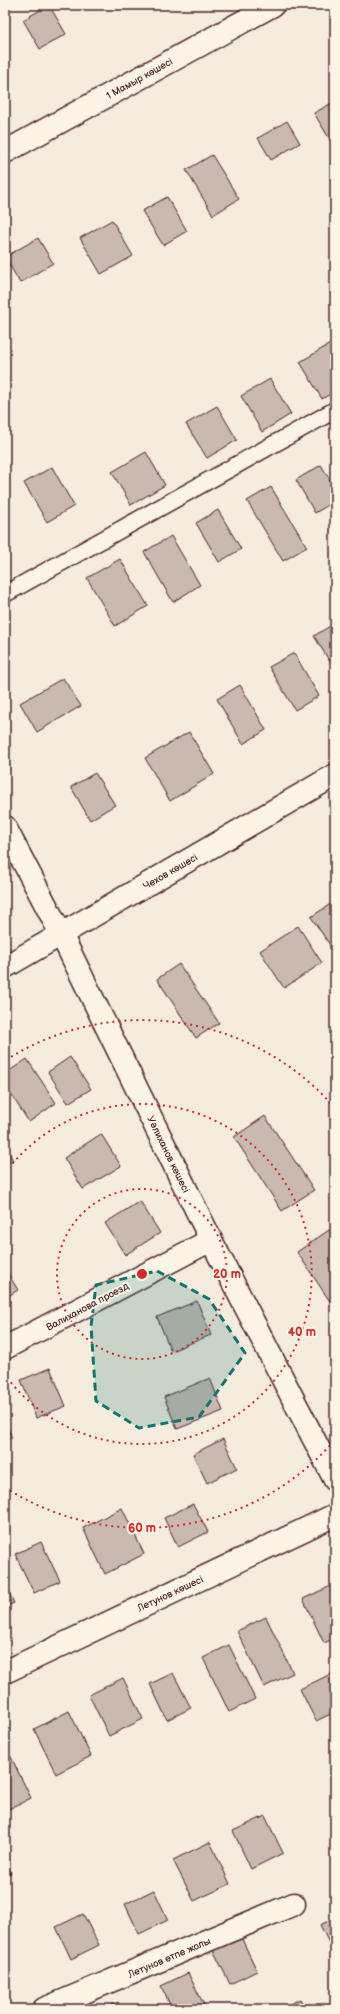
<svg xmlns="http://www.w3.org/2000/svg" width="340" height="2014" font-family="'Balsamiq Sans',sans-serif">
  <rect width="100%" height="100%" fill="#f5ecde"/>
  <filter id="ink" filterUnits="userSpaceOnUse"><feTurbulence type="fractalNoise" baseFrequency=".025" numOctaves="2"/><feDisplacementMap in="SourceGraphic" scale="8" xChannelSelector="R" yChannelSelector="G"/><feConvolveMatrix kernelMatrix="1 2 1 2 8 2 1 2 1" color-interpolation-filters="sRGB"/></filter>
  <g filter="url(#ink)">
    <!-- building -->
    <path fill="#cab9b1" stroke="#4a1f2b" d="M49,5l17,29 -26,15 -17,-29z
      M332,103l3,4v41l-21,-35z
      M287,121l13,22 -29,17 -13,-22z
      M212,155l27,44 -26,16 -27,-45z
      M167,197l20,34 -24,14 -21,-34z
      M112,220l21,36 -32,18 -21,-36z
      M38,238l15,25 -33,20 -15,-26z
      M335,341v50l-13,8 -22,-37z
      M270,379l21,35 -29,18 -21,-36z
      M217,406l20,34 -30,18 -21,-34z
      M146,452l19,33 -34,20 -19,-33z
      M321,465l14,23v13l-20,12 -19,-33z
      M52,467l22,39 -27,16 -23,-39z
      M271,487l36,60 -24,14 -36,-60z
      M218,510l23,39 -22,13 -23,-39z
      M171,536l29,49 -27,17 -29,-50z
      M120,559l28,47 -33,20 -28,-48z
      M335,623v47l-21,-34z
      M294,653l25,43 -24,14 -26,-43z
      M63,678l18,28 -44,26 -17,-29z
      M240,685l26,45 -23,14 -26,-45z
      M189,732l25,42 -44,27 -25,-43z
      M95,773l20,32 -25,15 -19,-33z
      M335,901v45l-3,2 -21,-31z
      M298,926l24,37 -38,25 -24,-37z
      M179,964l40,59 -23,15 -39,-59z
      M70,1057l21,32 -23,14 -20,-31z
      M27,1059l29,44 -27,19 -24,-37v-11z
      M265,1116l49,74 -32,21 -48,-74z
      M101,1134l20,32 -38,23 -19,-31z
      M5,1146l8,14 -8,5z
      M140,1201l20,32 -35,22 -20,-32z
      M329,1230l6,9v70l-38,-57z
      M5,1269l13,21 -13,8z
      M197,1301l14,34 -40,16 -14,-34z
      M50,1368l16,38 -30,12 -15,-38z
      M210,1378l13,33 -46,18 -13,-32z
      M5,1422l7,16 -7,3z
      M223,1439l14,29 -30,15 -14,-29z
      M193,1504l15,28 -30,15 -14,-29z
      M122,1508l22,46 -39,20 -22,-46z
      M41,1542l19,39 -26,12 -19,-39z
      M335,1584v54l-11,5 -21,-44z
      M5,1585l9,18 -9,4z
      M266,1617l27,56 -29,14 -27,-56z
      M229,1645l26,54 -26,13 -26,-54z
      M335,1672v40l-19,9 -16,-32z
      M173,1673l18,35 -24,12 -17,-36z
      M123,1678l20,41 -34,17 -20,-41z
      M69,1711l22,45 -35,18 -22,-45z
      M10,1755l21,43 -26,13v-54z
      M265,1816l18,37 -32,16 -18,-38z
      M210,1842l20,42 -36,17 -21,-41z
      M5,1860l6,13 -6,3z
      M154,1890l14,30 -29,14 -14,-30z
      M83,1914l16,31 -28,14 -15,-32z
      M335,1918v37l-15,-30z
      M241,1937l16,34 -27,13 -17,-34z
      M188,1973l18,36h-34l-11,-23z
      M300,1999l5,10h-25z
      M118,2002l4,7h-19z"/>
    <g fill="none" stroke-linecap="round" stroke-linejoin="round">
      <!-- lane casing -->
      <g stroke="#4a1f2b" stroke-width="19">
        <path id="lane" d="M5,594l330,-184"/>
      </g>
      <!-- street casing -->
      <g stroke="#4a1f2b" stroke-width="25">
        <path id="street" d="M5,152l268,-147
          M5,827l56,107 150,306 124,240
          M5,967l330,-192
          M5,1348l206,-108
          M5,1672l330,-157
          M44,2009l250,-105"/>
      </g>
      <!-- lane -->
      <use href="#lane" stroke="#fcf5e5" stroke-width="16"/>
      <!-- street -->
      <use href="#street" stroke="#fcf5e5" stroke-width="22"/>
    </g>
  </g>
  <!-- marked area -->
  <path fill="#0f766e" fill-opacity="0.2" stroke="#0f766e" stroke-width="3" stroke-dasharray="8 5" stroke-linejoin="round" d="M157,1271l52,28 36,54 -46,64 -60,11 -43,-27 -5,-75 5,-41z"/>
  <!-- distance rings -->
  <g fill="none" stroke="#d62828" stroke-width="2" stroke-dasharray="2 4">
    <circle cx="142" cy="1274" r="85"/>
    <path d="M5 1173A170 170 0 1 1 5 1375"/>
    <path d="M334 1441A254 254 0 0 1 6 1488M6 1060A254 254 0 0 1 334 1107"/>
  </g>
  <g text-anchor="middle" stroke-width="4" stroke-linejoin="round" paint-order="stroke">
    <!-- street labels -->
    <g font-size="10" fill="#4a1f2b" stroke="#fcf5e5">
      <text transform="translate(139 78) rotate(-29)" y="4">1 Мамыр көшесі</text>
      <text transform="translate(170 871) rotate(-30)" y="4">Чехов көшесі</text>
      <text transform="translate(169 1154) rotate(64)" y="4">Уәлиханов көшесі</text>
      <text transform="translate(87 1306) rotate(-28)" y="4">Валиханова проезд</text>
      <text transform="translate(170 1593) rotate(-25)" y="4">Летунов көшесі</text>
      <text transform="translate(169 1957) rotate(-23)" y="4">Летунов өтпе жолы</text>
    </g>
  </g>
  <circle cx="142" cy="1274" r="6" fill="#d62828" stroke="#fcf5e5" stroke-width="2"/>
  <g font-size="12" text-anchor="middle" font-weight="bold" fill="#d62828" stroke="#fcf5e5" stroke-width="4" stroke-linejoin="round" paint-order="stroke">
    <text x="227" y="1278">20 m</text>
    <text x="302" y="1336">40 m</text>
    <text x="142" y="1532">60 m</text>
  </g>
  <!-- margin -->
  <rect width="340" height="2014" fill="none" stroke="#fcf5e5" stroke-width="20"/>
  <rect x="10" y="10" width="320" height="1994" fill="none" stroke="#4a1f2b" stroke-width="1.5" filter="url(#ink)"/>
</svg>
